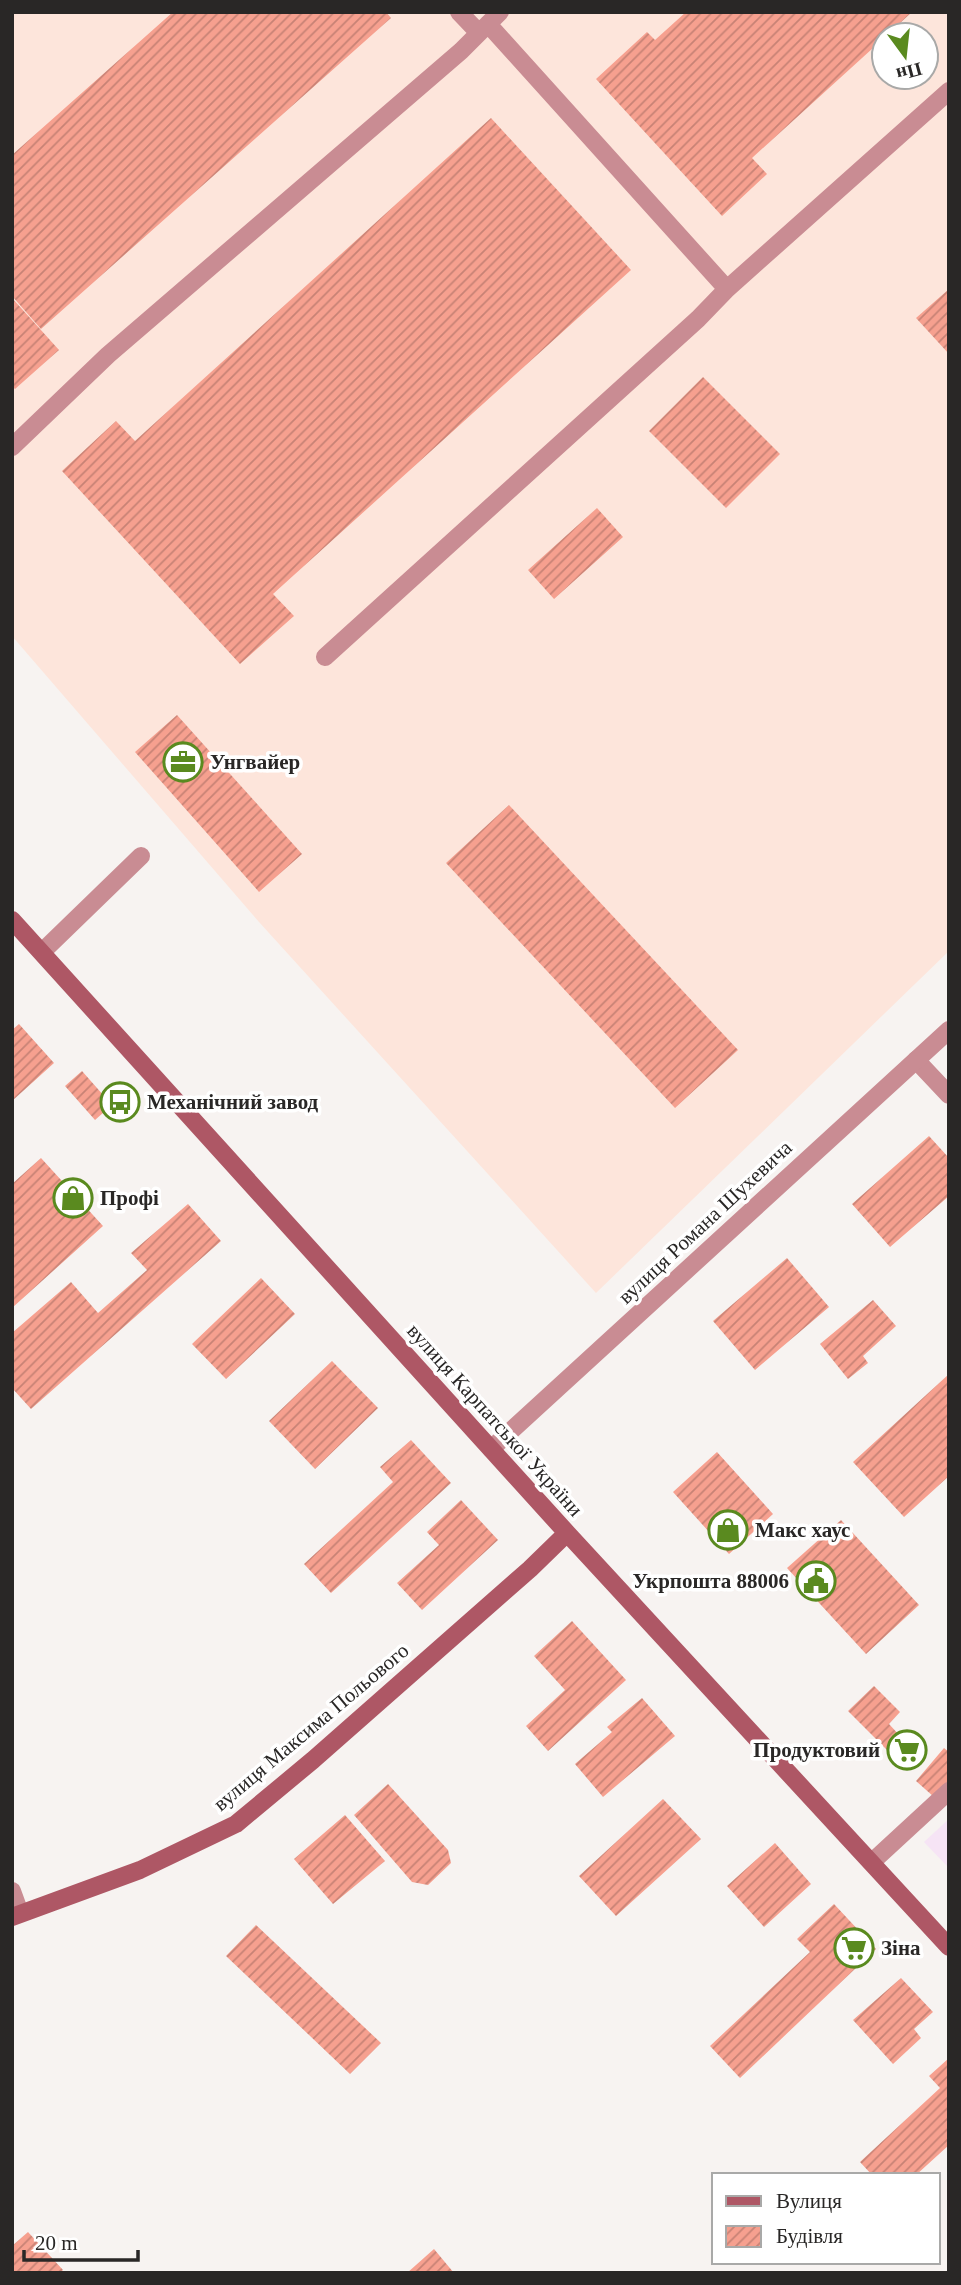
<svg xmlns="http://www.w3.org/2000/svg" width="961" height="2285" font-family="'Times New Roman',serif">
  <defs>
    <pattern id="building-hatch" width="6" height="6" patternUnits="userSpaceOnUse" patternTransform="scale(1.75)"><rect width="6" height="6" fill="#f6a08f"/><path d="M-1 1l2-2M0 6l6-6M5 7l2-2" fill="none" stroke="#c78275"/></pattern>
  </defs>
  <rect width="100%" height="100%" fill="#f7f3f1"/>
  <!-- commercial -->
  <path fill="#f6e4f5" d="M949,1819v49l-25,-26z"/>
  <!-- industrial -->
  <path fill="#fde5db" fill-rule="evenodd" d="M12,12h937v939l-353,342 -337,-371 -247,-286zM884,35h42v42h-42z"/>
  <!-- building -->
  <path fill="url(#building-hatch)" d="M173,12h213l5,6 -350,311 -29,-33v-141z
    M686,12h226l-25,23h-3v3l-132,120 15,16 -45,42 -126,-137 51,-47 8,8z
    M491,118l140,152 -358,324 21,22 -54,48 -178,-193 54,-50 19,20z
    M949,289v65l-33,-36z
    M12,298l47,52 -44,39 -3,-3z
    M703,377l77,77 -54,54 -77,-77z
    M597,508l26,29 -69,62 -26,-29z
    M177,715l125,139 -43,38 -124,-140z
    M509,805l229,245 -63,58 -229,-245z
    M19,1024l35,39 -42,38v-71z
    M82,1071l30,34 -17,15 -30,-34z
    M929,1136l20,22v38l-59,51 -38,-43z
    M41,1158l62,68 -91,82v-124z
    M188,1204l33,37 -190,168 -19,-21v-55l59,-51 27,31 49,-43 -16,-17z
    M787,1258l42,49 -74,63 -42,-49z
    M261,1278l34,36 -69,65 -34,-35z
    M873,1300l23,26 -33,30 5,7 -20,16 -28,-35z
    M332,1361l46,47 -63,61 -46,-48z
    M949,1374v102l-45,41 -51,-55z
    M411,1440l40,43 -120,110 -27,-29 89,-82 -13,-15z
    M717,1452l56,62 -44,40 -56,-62z
    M461,1500l37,40 -76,70 -25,-27 42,-38 -12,-13z
    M841,1520l78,85 -53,49 -79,-86z
    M572,1621l54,59 -78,71 -22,-25 39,-36 -31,-34z
    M874,1686l26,26 -11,12 12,13 -14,13 -39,-39z
    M642,1698l33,38 -72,61 -28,-33 37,-32 -5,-5z
    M909,1738l9,9 -12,13 -9,-10z
    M944,1748l5,4v28l-15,17 -18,-16z
    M388,1784l60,66 3,13 -23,22 -16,-3 -58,-67z
    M663,1799l38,40 -85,77 -37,-40z
    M345,1815l40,46 -52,43 -39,-45z
    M775,1843l36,41 -47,43 -37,-41z
    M834,1904l42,45 -136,129 -30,-32 100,-94 -13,-13z
    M256,1925l125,118 -31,31 -124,-118z
    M901,1978l32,34 -19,17 7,9 -28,26 -40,-44z
    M949,2058v87l-33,30h-44l-12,-13 80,-74 -11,-12z
    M28,2232l35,38 -3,3h-48v-27z
    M434,2249l20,24h-47z"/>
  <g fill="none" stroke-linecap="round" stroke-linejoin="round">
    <!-- lane -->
    <path stroke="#c98c93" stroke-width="18" d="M459,12l20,21
      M488,24l239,265
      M12,447l96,-92 353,-304 39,-39
      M325,657l373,-338 29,-30 222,-198
      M42,952l99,-96
      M916,1060l33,35
      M872,1862l77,-71
      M12,1891l8,22"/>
    <!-- street -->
    <path stroke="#c98c93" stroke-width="18" d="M491,1449l458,-419"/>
    <!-- secondary -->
    <path stroke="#ae5765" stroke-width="18" d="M12,920l555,613 382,414
      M12,1917l128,-47 96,-46 77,-64 217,-191 37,-36"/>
  </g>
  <!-- icons -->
  <defs>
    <g id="office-ring" transform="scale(2.0125)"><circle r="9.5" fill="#fff" stroke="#5a8a1f" stroke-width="1.5"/><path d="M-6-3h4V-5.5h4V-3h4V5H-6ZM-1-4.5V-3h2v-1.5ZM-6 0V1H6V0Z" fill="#5a8a1f"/></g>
    <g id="bus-ring" transform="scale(2.0125)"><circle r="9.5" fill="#fff" stroke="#5a8a1f" stroke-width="1.5"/><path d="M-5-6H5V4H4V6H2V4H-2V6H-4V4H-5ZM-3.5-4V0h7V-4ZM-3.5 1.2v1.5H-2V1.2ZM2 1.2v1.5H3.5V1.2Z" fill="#5a8a1f"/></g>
    <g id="shop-ring" transform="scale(2.0125)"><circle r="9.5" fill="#fff" stroke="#5a8a1f" stroke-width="1.5"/><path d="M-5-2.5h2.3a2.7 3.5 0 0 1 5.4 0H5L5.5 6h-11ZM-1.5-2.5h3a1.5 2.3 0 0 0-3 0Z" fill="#5a8a1f"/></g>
    <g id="civic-ring" transform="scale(2.0125)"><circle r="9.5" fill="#fff" stroke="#5a8a1f" stroke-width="1.5"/><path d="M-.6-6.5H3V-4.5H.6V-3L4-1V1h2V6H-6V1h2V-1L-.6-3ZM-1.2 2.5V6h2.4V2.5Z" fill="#5a8a1f"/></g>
    <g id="supermarket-ring" transform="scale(2.0125)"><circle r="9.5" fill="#fff" stroke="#5a8a1f" stroke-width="1.5"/><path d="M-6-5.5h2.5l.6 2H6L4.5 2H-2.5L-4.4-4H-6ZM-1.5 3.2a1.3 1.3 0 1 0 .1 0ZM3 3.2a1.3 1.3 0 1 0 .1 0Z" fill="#5a8a1f"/></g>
  </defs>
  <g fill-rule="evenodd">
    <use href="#office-ring" x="183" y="762"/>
    <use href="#bus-ring" x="120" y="1102"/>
    <use href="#shop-ring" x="73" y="1198"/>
    <use href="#shop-ring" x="728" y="1530"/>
    <use href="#civic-ring" x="816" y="1581"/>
    <use href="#supermarket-ring" x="907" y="1750"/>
    <use href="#supermarket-ring" x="854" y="1948"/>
  </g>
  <g text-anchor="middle" stroke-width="7" stroke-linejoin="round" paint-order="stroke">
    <!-- poi labels -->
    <g font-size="21" font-weight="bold" fill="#292726" stroke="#fff" text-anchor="start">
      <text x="210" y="769">Унгвайер</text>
      <text x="147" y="1109">Механічний завод</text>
      <text x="100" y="1205">Профі</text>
      <text x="755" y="1537">Макс хаус</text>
      <text x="789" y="1588" text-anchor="end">Укрпошта 88006</text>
      <text x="880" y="1757" text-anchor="end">Продуктовий</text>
      <text x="881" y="1955">Зіна</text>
    </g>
    <!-- street labels -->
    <g font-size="21" fill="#292726" stroke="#fff">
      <text transform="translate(705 1222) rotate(-43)" y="7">вулиця Романа Шухевича</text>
      <text transform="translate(495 1420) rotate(48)" y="7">вулиця Карпатської України</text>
      <text transform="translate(311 1727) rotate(-40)" y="7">вулиця Максима Польового</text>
    </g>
  </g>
  <!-- border -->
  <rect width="961" height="2285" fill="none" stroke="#292726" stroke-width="28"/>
  <!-- legend -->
  <rect x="712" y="2173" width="228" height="91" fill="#ffffff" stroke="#a9a9a8" stroke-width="2"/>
  <rect x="726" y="2196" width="35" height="10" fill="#ae5765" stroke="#a9a9a8" stroke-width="2"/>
  <text x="776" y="2208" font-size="21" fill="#292726">Вулиця</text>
  <rect x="726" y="2226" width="35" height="21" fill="url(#building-hatch)" stroke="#a9a9a8" stroke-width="2"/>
  <text x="776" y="2243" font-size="21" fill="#292726">Будівля</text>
  <!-- north arrow -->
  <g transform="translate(905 56) rotate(165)"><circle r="33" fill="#ffffff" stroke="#a9a9a8" stroke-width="2"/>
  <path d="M0-5L12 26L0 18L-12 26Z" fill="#5a8a1f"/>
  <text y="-10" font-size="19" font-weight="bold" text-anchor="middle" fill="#292726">Пн</text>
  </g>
  <!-- scale -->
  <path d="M24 2250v10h114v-10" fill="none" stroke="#292726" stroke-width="3.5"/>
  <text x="35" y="2250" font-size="21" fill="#292726" stroke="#ffffff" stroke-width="5" paint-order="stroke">20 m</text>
</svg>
